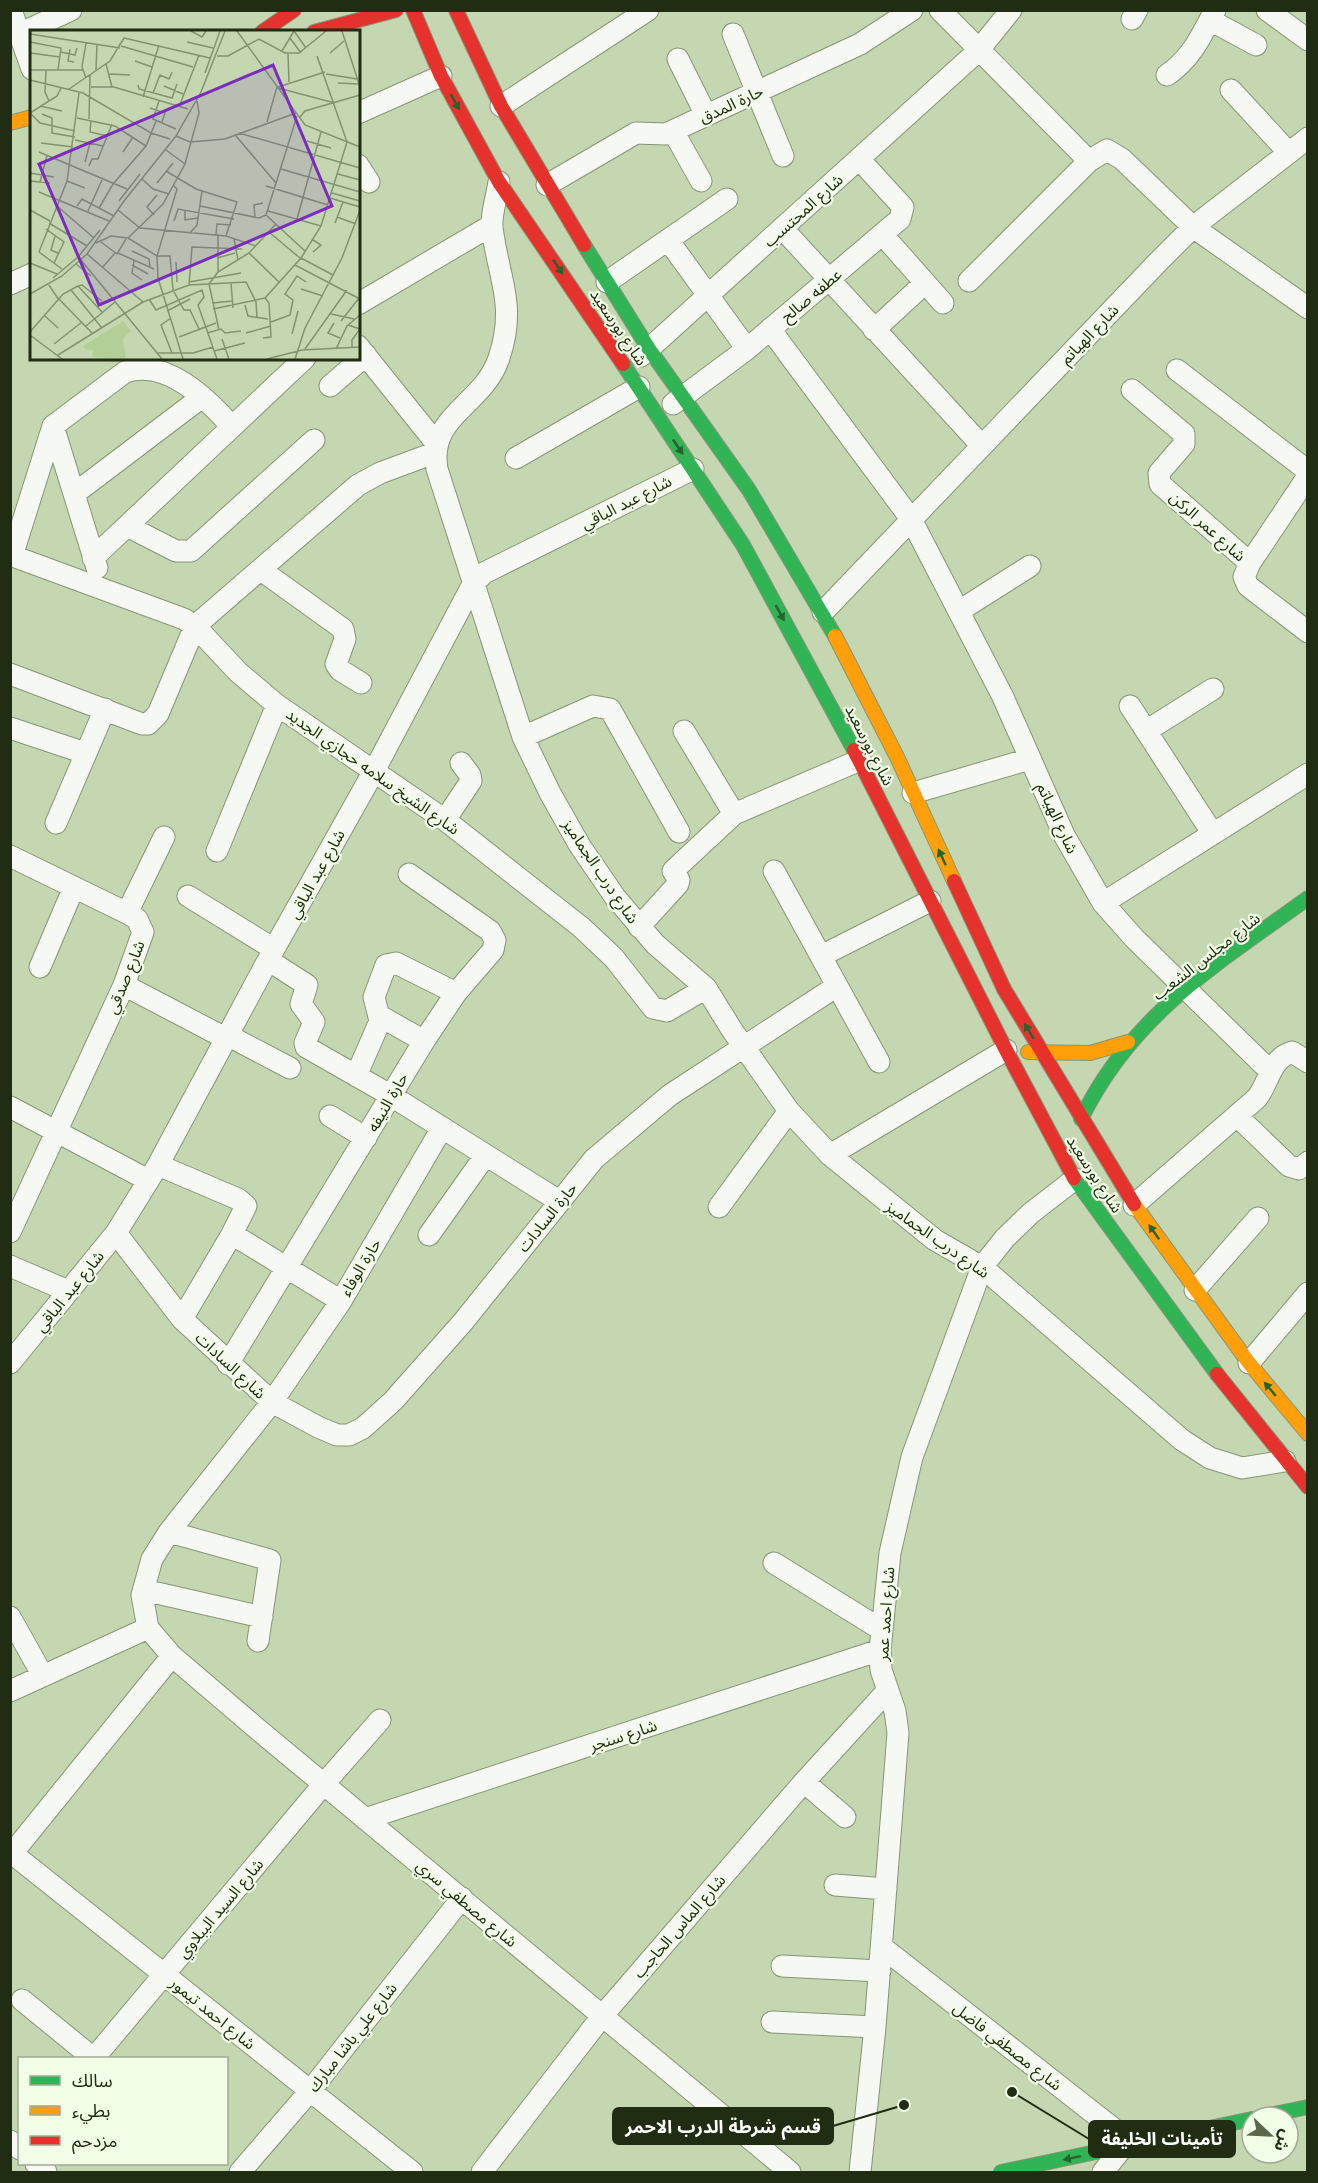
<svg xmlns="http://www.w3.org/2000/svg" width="1318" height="2183" font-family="Quicksand,'Noto Sans Arabic',sans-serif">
  <rect width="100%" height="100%" fill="#c4d7b0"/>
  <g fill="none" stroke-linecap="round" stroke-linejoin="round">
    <!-- street casing -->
    <g stroke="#879577" stroke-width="23">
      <path id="street" d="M11,10l21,59
        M940,10l149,151
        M1267,10l41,30
        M1132,19l5,-9
        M1210,20l46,25
        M19,34l52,-24
        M733,34l50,122
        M678,59l28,56
        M1167,75c25,-17 34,-39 48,-65
        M1231,90l58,63
        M501,106l147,-96
        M358,113l83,-37
        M673,131l28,50
        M358,165l11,17
        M499,182c-2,14 -8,32 -7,45 6,51 25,77 7,131 -16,48 -71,56 -62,111l86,268 27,56 30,53 35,51 40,47 51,44 26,42 57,81 41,44 105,85 47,27 200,173 28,18 32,10 43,-7
        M547,185l89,-52 30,1 194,-90 52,-34
        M782,228l200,218
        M882,234l61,69
        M668,240l79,109
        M969,281l120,-120 18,-11 15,9 71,68 115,81
        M607,282l120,-83
        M10,284l22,-10
        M358,304l134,-79
        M770,329l141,190 92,178 61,138 39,68 31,35 136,133
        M874,330l51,-47
        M358,346l78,97
        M641,356l337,-305 33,-41
        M1177,370l131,101
        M330,386l36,-31
        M1132,390l52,44v10l-25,29 1,11 90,79 -6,14 4,9 60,46
        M673,404l74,-55 153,-130 3,-12 -44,-48
        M53,426l72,-54c41,-14 82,26 107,55
        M53,426l44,142
        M516,458l123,-71
        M74,494l128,-97
        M127,526l49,25h15l123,-111
        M10,555l174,64 11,7 43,46 39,33 168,115 136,107 33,31 39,50 14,3 39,-23
        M12,556l41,-130
        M93,558l212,-200
        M1250,563l58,-87
        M261,570l82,59 2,10 -9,25 4,6 21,13
        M959,611l71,-45
        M823,612l335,-350 35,-35 115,-89
        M10,674l132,50h6l10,-10 37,-88 163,-141 22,-12 54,-20
        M1130,706l83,128
        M10,728l75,25
        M684,731l50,83
        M1146,731l67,-42
        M523,737l70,-31 17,3 69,123
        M913,793l117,-34
        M445,820l26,-39 -1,-6 -9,-12
        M56,823l49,-114
        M217,851l60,-146
        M10,856l117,57 10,6 6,13 -19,53 -114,247
        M774,871l105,191
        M188,896l86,53
        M1103,903l205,-129
        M127,913l37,-76
        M639,927l39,-43 1,-4 -6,-9 2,-2 59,-55 126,-54
        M821,956l109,-55
        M268,960l39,25 -6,19 13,18 -9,21 1,4 84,48 169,106
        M40,967l34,-80
        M124,985l103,54
        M380,1016l44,25
        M229,1036l61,32
        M356,1076l24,-55 -6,-24 12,-32 10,-2 60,30
        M10,1107l138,73
        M330,1116l36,22
        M1238,1117l51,49 10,3 9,-7
        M442,1128l-101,173 -69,101 -103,130 -17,27 -10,36 6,33 24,28 89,76 529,440
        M830,1155l176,-105
        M158,1165l80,34 8,7 -14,28 -50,85
        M1134,1205l123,-107c12,-15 13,-39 35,-46l16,10
        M719,1207l70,-96
        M116,1233l66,86 90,83 46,25 19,8h12l14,-7 30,-27 70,-79 131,-163 76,-64 167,-109
        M232,1234l109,67
        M429,1235l56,-79
        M10,1266l58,25
        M1195,1290l63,-72
        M10,1363l106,-130 42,-68 116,-216 100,-178 99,-187 11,-11 209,-104
        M1249,1363l59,-70
        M228,1364l196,-323 32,-48 37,-43 2,-10 -5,-9 -81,-57
        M169,1532l101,28 -12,81
        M774,1563l108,67
        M142,1595l15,-2 105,24
        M10,1617l33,59
        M10,1691l138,-63
        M804,1782l41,35
        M365,1819l515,-169
        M13,1854l399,318
        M10,1856l162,-200
        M835,1885l51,4
        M882,1947l251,197
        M782,1966l98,5
        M22,2000l71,58
        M772,2022l103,5
        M94,2058l229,-273 57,-65
        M10,2141l10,8
        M36,2164l10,8
        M240,2172l70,-81 152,-193
        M482,2172l121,-157 201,-233 84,-92
        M860,2172l15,-145 23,-294 -3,-22 -14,-41 -1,-20 10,-97 22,-96 70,-190 23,-29 26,-25 44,-34
        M1103,2172l20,-25"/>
    </g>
    <!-- fast casing -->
    <g stroke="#879577" stroke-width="16">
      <path id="fast" d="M584,245l65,104 100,141 86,146
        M623,364l120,181 111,205
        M1081,1119c51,-105 136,-155 227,-221
        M1074,1178l143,196
        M1260,2117l48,-10
        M1001,2172l251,-53"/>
    </g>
    <!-- slow casing -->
    <g stroke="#879577" stroke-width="16">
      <path id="slow" d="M10,123l22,-6
        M835,636l62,121 57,124
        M1028,1052l62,1 38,-11
        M1134,1204l115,159 59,71"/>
    </g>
    <!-- jam casing -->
    <g stroke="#879577" stroke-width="16">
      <path id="jam" d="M413,10l28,66 58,106 124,182
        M456,10l45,96 83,139
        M262,32l32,-22
        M314,32l82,-22
        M854,750l152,300 68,128
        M954,881l50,108 130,215
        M1217,1374l91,113"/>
    </g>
    <!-- street -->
    <use href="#street" stroke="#f6f9f3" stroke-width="21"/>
    <!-- fast -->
    <use href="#fast" stroke="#30b455" stroke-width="14"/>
    <!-- slow -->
    <use href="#slow" stroke="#ff9f0a" stroke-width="14"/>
    <!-- jam -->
    <use href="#jam" stroke="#e5322d" stroke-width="14"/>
  </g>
  <!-- one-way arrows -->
  <defs><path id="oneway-solid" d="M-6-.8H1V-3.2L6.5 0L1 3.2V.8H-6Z" transform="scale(1.5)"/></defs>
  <g fill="#26632d">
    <use href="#oneway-solid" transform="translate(455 102) rotate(61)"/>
    <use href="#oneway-solid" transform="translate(558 267) rotate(56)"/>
    <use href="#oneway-solid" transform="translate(678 447) rotate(56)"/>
    <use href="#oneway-solid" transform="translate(780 613) rotate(61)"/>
    <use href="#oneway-solid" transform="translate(942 857) rotate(-115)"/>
    <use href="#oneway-solid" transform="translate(1029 1031) rotate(-121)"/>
    <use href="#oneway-solid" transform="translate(1154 1232) rotate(-125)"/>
    <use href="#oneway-solid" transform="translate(1270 1389) rotate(-130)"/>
    <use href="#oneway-solid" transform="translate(1072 2158) rotate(168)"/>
  </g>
  <g text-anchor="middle" stroke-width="4.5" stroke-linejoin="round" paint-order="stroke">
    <!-- street labels -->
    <g font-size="16" fill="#202d12" stroke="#f3fee9">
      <text transform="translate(731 104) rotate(-25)" y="6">حارة المدق</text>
      <text transform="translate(803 210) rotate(-42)" y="6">شارع المحتسب</text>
      <text transform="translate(811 295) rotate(-40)" y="6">عطفه صالح</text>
      <text transform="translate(619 327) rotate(56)" y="6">شارع بورسعيد</text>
      <text transform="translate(1089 334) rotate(-46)" y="6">شارع الهياتم</text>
      <text transform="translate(626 502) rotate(-27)" y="6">شارع عبد الباقي</text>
      <text transform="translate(1208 526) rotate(42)" y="6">شارع عمر الركن</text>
      <text transform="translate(870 745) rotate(63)" y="6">شارع بورسعيد</text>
      <text transform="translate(373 771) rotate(35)" y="6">شارع الشيخ سلامه حجازي الجديد</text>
      <text transform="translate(1058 818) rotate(65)" y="6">شارع الهياتم</text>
      <text transform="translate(601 871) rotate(56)" y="6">شارع درب الجماميز</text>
      <text transform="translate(316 874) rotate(-61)" y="6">شارع عبد الباقي</text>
      <text transform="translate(1206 956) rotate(-38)" y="6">شارع مجلس الشعب</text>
      <text transform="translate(125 977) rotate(-68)" y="6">شارع صدقي</text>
      <text transform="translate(387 1102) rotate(-60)" y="6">حارة النيفه</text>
      <text transform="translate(1095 1174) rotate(57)" y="6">شارع بورسعيد</text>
      <text transform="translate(547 1217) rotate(-51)" y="6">حارة السادات</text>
      <text transform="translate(938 1239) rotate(35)" y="6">شارع درب الجماميز</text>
      <text transform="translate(360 1267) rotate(-59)" y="6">حارة الوفاء</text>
      <text transform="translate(69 1291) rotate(-51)" y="6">شارع عبد الباقي</text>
      <text transform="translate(231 1365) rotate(43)" y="6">شارع السادات</text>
      <text transform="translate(885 1614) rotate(-86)" y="6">شارع احمد عمر</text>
      <text transform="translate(623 1735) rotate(-18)" y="6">شارع سنجر</text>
      <text transform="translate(467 1903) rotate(40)" y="6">شارع مصطفي سري</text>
      <text transform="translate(220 1908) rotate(-50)" y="6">شارع السيد الببلاوي</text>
      <text transform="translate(679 1926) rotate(-49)" y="6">شارع الماس الحاجب</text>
      <text transform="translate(213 2013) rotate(39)" y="6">شارع احمد تيمور</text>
      <text transform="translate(352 2037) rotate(-52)" y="6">شارع علي باشا مبارك</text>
      <text transform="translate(1008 2046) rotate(38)" y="6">شارع مصطفي فاضل</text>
    </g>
  </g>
  <!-- overview -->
  <g transform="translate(30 30)">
    <rect width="330" height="330" fill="#c4d7b0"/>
    <path d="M93,291l8,10 -8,8 3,20 -34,-2 1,-7 -8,-1 -2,-3z" fill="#b3ce97"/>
    <path fill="none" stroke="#829371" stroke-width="1.5" d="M161,1l11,6 4,-6M207,1l68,94 55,22M264,1l12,17M312,1l18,56M0,4l90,14M94,8l86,20M260,8l11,15M0,12l31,6 -3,22M157,12l26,6M56,13l-4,24 4,11M91,16l72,21M40,19l-2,12 6,1M252,21l12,-20M31,22l14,3 2,-7M0,23l30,4M300,23l14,-12M258,24l1,28M187,26h11l31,-17 26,14h14l27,-22M105,31l17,6M76,34l6,23M0,40h53M16,40l-1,22 4,9M66,40l1,-26M175,43l15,-42M79,44l21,1M296,44l31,5M0,50l53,13 68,40 19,6M308,53l20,1M108,55l1,4 33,9 5,-14M134,56l19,8M61,57h23l74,22M248,57l47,-15M248,58l57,15M39,59l41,-28 14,-23M123,63l7,-18 9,4 3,-7M113,67l16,-52M129,71l-6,18 23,10M10,76l22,5M149,77l20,-52M120,78l15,5 -3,9M0,83l10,10 35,8M0,83l27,-17 4,-8M12,84l10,4v15l23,4M270,87l5,-6 55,-16M47,88l38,8 31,20M59,89l1,-44M61,90l-1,12 17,4M237,92l10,-35M209,103l121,35M146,106l14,6 35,-3 71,-26M206,106l40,47M45,110l28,6M277,111l24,7M11,113l32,4M136,120l19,14M9,122l88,37M93,122l10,-15M55,132l5,-19M59,136l3,-7h6l14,-35M251,139l79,23M136,141l30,18 41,13 -11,34M0,143l24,4M308,144l22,6M112,149l11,10 16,5M0,151l20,2M37,151l18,7M10,152l7,-27M127,153l16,-20M143,155l4,4 -20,67 1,22 25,81M236,156l62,19M9,162l70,29M302,163l28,8M300,168l30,9M89,171l21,-27M27,176l37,32M47,176l5,-7 32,17M170,176l59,12 7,-3M69,178l14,-24 33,-38 10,-25M0,180l20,11M88,180l22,18 86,8 30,10M58,181l14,-31M155,181v9l13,-2M238,181l53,15M124,185l-7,-8 10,-12M236,185l31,-99M236,185l39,36M225,187l-1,-12 9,-2M307,187l19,7M267,189l24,-87M144,191l4,-12 56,10M19,193l38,23M305,193l8,-21M16,199l18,13 -10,21M160,203l7,-8 5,-34M240,203l30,25M186,205l1,-11 14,1M188,205v37l-9,12 10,46M25,206l-4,14 7,3M98,208l29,18h13l3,34 11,20h6l9,19M204,209l4,21M71,212l16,12 9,-15M66,213l15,-7 17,2 35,-34 22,-40 14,-51 -2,-12M102,221l17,8 1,8M9,222l28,-71 12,-88M9,222l23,17M283,222l8,-7 -8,-5M88,223l36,16M219,223l30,29M57,224l56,48M187,228l18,-5M271,228l32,17M51,230l81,99M104,231l-2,12 10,7M146,232l1,20M0,233l27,11M46,234l15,12M102,235l16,9M265,235l65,34M72,238l13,-15M188,242l31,-19 27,-29M23,248l25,-21 22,-27M159,252l52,-9M201,253l2,25M19,255l10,15M159,255l3,-38 50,2M48,256l24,26M48,256l4,-1 20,16M271,259l22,7M41,260l31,38M0,264l32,-18 25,-22 37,-53 52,-65 25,-44 24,-61M29,269l34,35M119,269l7,11 46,-20 2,7 -6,8 19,54M182,273l21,-2M215,275l3,11 20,3M183,279l52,-11 36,-40 20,-32 26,-84 -30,-86M137,281l23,-12M301,284l23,5M14,285l14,13M141,288l-10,7 11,28M311,291l18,-23M241,292l19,-7 3,-15 -8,-6 12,-18 9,6M304,293l-6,10 12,5M318,295l12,4 -8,11v7M56,296l29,-24M0,302l33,-38 15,-8M177,303l14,-4 4,4 16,-2M216,303l25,-7M262,304l6,-23M0,305l32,24M149,307l37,-14M233,308l8,-1 -2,-34 -4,-5M192,309l7,20M24,314l28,-22M275,319l42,-59M306,319l11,-23 13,-11M184,321l31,-8M127,323h36l20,-6M28,325l85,-53 46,-17 57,-3 10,20 1,15M237,329l35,-9 58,-3M265,329l10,-31 37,-70 18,-48"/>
    <path fill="#7b2cbf" fill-opacity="0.15" stroke="#7b2cbf" stroke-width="3" d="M243,35l59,141 -233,99 -60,-141z"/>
    <rect width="330" height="330" fill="none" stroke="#202d12" stroke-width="3"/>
  </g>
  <!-- callouts -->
  <path fill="none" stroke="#202d12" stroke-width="2" d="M904 2105L833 2126M1012 2092L1089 2139"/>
  <g fill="#202d12" stroke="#f3fee9" stroke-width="2">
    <circle cx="904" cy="2105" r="6"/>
    <circle cx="1012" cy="2092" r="6"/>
  </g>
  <g fill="#202d12" stroke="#202d12" stroke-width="2">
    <rect x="613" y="2108" width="220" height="36" rx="6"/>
    <rect x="1089" y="2121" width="146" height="36" rx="6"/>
  </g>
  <g font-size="18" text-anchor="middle" font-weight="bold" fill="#fff">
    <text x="723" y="2133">قسم شرطة الدرب الاحمر</text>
    <text x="1162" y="2145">تأمينات الخليفة</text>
  </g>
  <!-- border -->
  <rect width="1318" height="2183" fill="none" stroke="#202d12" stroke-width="24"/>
  <!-- legend -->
  <rect x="18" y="2057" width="210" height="108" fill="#f3fee9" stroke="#9faa93" stroke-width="1.5"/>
  <rect x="30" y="2076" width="30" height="9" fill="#30b455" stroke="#9faa93" stroke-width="1.5"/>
  <text x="72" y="2087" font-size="18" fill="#202d12">سالك</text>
  <rect x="30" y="2106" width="30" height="9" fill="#ff9f0a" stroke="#9faa93" stroke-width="1.5"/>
  <text x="72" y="2117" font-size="18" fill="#202d12">بطيء</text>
  <rect x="30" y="2136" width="30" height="9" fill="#e5322d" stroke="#9faa93" stroke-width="1.5"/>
  <text x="72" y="2147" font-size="18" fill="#202d12">مزدحم</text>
  <!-- north arrow -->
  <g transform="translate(1270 2135) rotate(113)"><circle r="28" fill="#f3fee9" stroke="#9faa93" stroke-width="1.5"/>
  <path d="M0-4.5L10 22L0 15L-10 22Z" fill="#596849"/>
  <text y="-9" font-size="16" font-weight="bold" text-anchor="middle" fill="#202d12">ش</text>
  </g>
</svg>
